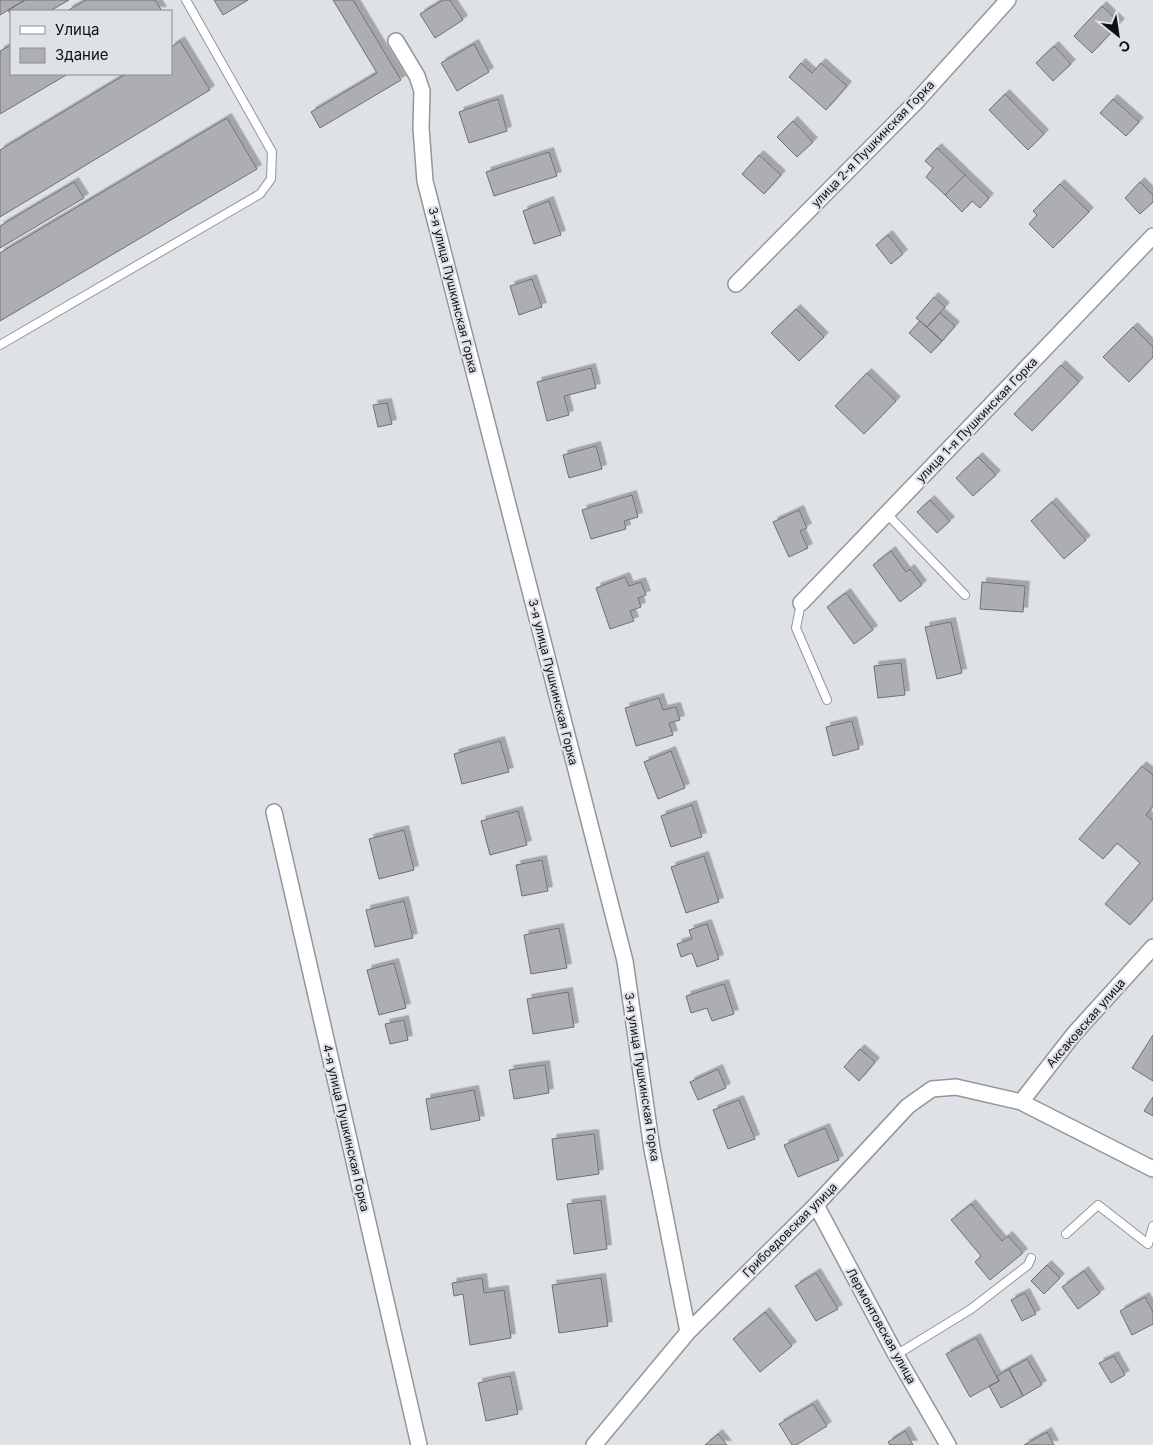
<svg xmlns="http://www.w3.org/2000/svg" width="1153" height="1445" font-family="Inter,sans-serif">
  <defs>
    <filter id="shadow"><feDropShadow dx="4.5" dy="-4.5" stdDeviation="0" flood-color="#0004"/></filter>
  </defs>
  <rect width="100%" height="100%" fill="#dee1e6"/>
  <!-- building -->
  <path fill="#acaeb3" stroke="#6e7074" filter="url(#shadow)" d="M0,0h25l-25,15z
    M25,0h44l-19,11h-39v4l-3,-5z
    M86,0h69l7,11h-95z
    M214,0h34l-25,15z
    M333,0h20l48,80 -81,48 -9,-16 66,-39z
    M443,0h7l13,20 -28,18 -15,-24z
    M1102,6l18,17 -28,30 -18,-17z
    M180,41l30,49 -210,127v-67l126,-76h45v-27z
    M474,44l15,28 -32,19 -16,-28z
    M11,45v29h57l-68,40v-63z
    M1054,46l17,18 -18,17 -17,-18z
    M801,63l11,10 9,-10 26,23 -21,24 -37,-33z
    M1005,94l39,40 -16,16 -39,-40z
    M498,99l9,32 -38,12 -10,-31z
    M1113,99l26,23 -13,14 -26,-23z
    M227,118l30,51 -257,152v-68z
    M793,121l20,21 -16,15 -20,-20z
    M937,148l28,27 -20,20 -19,-18 7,-9 -8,-7z
    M549,152l8,24 -63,20 -8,-24z
    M759,155l22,20 -17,19 -22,-20z
    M965,175l24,23 -9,10 -8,-7 -10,11 -17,-17z
    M74,182l10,16 -84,50v-22z
    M1140,182l13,13v7l-13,12 -15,-16z
    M1060,184l29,28 -36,36 -24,-24 8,-9 -4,-4z
    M549,201l12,34 -27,9 -11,-33z
    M888,235l15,19 -12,10 -15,-19z
    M532,279l10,28 -23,8 -9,-29z
    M934,297l11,10 -18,20 -11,-9z
    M796,309l28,28 -25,24 -28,-28z
    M940,313l15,13 -13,15 -15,-14z
    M920,321l22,20 -11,12 -22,-20z
    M1133,327l20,20v10l-24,25 -26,-25z
    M1061,365l18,17 -47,49 -18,-17z
    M591,368l5,20 -32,8 5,19 -22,6 -10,-39z
    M867,373l29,28 -32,33 -29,-28z
    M387,403l5,21 -14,3 -5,-22z
    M596,446l6,23 -33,9 -6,-23z
    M978,457l18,18 -23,21 -17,-18z
    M632,495l6,22 -14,4 2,8 -35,10 -9,-29z
    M930,500l20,21 -13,12 -20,-21z
    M1052,502l34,38 -22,19 -33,-38z
    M799,510l8,18 -7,3 8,17 -19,9 -16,-35z
    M891,551l15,21 4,-3 12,16 -22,17 -27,-37z
    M625,577l4,9 12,-4 5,13 -8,3 3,9 -11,4 4,10 -24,8 -14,-41z
    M982,582l43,4 -2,26 -43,-3z
    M846,593l27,37 -19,14 -27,-37z
    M951,622l11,51 -25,6 -12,-52z
    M901,663l4,32 -27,3 -4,-32z
    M659,698l4,12 13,-3 4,13 -11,3 4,12 -37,11 -11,-38z
    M852,721l7,28 -26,7 -7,-29z
    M500,741l9,31 -47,12 -8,-30z
    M671,751l14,37 -27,11 -14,-37z
    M1142,766l11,9v31l-7,9 7,6v78l-23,26 -25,-21 35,-41 -23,-20 -14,16 -24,-20z
    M692,805l10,32 -31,10 -10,-31z
    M518,811l9,34 -37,10 -9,-34z
    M404,830l10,40 -35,9 -10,-40z
    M704,856l15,46 -33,11 -15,-46z
    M542,860l6,31 -26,5 -6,-31z
    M404,901l9,37 -38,9 -9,-37z
    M707,924l12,35 -22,8 -5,-14 -11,4 -4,-13 15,-5 -3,-9z
    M559,928l8,40 -36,6 -7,-39z
    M394,963l12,45 -27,7 -12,-45z
    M724,984l10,30 -22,7 -5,-13 -16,5 -5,-17z
    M568,992l6,35 -41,7 -6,-35z
    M404,1020l4,20 -18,4 -5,-20z
    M1153,1035v46l-21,-13z
    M860,1049l15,13 -16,19 -15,-14z
    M545,1065l4,28 -35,6 -5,-29z
    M718,1069l8,19 -28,12 -8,-18z
    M474,1090l6,30 -49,10 -5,-31z
    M1153,1097v19l-9,-5z
    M739,1100l16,39 -27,10 -15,-39z
    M825,1128l14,32 -41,17 -14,-32z
    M594,1134l5,40 -42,6 -5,-41z
    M601,1200l6,49 -33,5 -7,-50z
    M971,1204l31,37 6,-5 15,17 -33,27 -15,-18 6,-6 -30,-36z
    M1047,1265l13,13 -16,16 -13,-13z
    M1084,1271l16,22 -22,16 -16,-22z
    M816,1273l22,36 -22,12 -21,-35z
    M482,1278l2,15 20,-3 7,48 -41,7 -7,-51 -9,2 -2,-13z
    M601,1278l7,48 -49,7 -7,-48z
    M1025,1293l11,21 -14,7 -11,-21z
    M1145,1297l8,15v12l-21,11 -12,-24z
    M765,1312l27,34 -32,26 -27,-33z
    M976,1338l23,43 -29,16 -24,-43z
    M1114,1356l11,19 -14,8 -12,-20z
    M1027,1359l15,26 -19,11 -14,-27z
    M1009,1369l14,27 -22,12 -12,-22 10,-5 -2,-5z
    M510,1376l8,38 -32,7 -8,-38z
    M813,1404l14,22 -31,19h-4l-13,-21z
    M905,1431l8,14h-23l-2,-3z
    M1047,1432l7,13h-30z
    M718,1434l9,11h-22z"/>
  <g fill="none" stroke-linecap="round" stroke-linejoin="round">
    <!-- lane casing -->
    <g stroke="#94969a" stroke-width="10">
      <path id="lane" d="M0,345l260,-151 11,-15 1,-27 -86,-152
        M887,514l78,81
        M801,603l-5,25 31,72
        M1066,1234l32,-29 50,39 5,-18
        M896,1355l75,-46 57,-44 3,-7"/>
    </g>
    <!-- street casing -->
    <g stroke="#94969a" stroke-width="18">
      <path id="street" d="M396,41l21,35 5,15 -1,37 4,53 200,780 27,188 36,183
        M736,284l179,-181 93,-103
        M801,603l352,-367
        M274,812l145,633
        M1021,1102l53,-68 79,-87
        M816,1205l80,150 52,90
        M594,1445l94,-113 128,-127 92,-99 24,-17 24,-2 65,15 132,67"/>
    </g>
    <!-- lane -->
    <use href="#lane" stroke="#fff" stroke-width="8"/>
    <!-- street -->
    <use href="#street" stroke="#fff" stroke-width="15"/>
  </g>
  <g text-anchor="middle" stroke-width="4.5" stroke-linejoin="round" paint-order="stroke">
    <!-- street labels -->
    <g font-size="12" fill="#0f1011" stroke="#dee1e6">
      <text transform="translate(873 144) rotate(-46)" y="4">улица 2-я Пушкинская Горка</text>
      <text transform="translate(453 290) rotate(76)" y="4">3-я улица Пушкинская Горка</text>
      <text transform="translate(977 420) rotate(-46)" y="4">улица 1-я Пушкинская Горка</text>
      <text transform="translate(553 682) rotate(76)" y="4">3-я улица Пушкинская Горка</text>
      <text transform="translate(1086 1023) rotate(-49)" y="4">Аксаковская улица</text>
      <text transform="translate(642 1077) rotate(81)" y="4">3-я улица Пушкинская Горка</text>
      <text transform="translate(346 1128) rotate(77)" y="4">4-я улица Пушкинская Горка</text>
      <text transform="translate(790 1230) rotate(-45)" y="4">Грибоедовская улица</text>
      <text transform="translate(881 1326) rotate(61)" y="4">Лермонтовская улица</text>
    </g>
  </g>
  <!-- legend -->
  <rect x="10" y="10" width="162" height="65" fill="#dee1e6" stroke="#8b8d91"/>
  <rect x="20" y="26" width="25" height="8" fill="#ffffff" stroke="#8b8d91"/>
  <text x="55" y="35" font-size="15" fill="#0f1011">Улица</text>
  <rect x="20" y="48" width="25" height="15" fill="#acaeb3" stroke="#8b8d91"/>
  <text x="55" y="60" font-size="15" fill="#0f1011">Здание</text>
  <!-- north arrow -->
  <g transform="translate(1118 35) rotate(150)" stroke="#dee1e6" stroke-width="4" paint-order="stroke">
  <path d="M0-4L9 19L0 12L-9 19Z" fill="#0f1011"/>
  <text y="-8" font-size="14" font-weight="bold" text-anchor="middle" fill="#0f1011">С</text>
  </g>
</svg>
